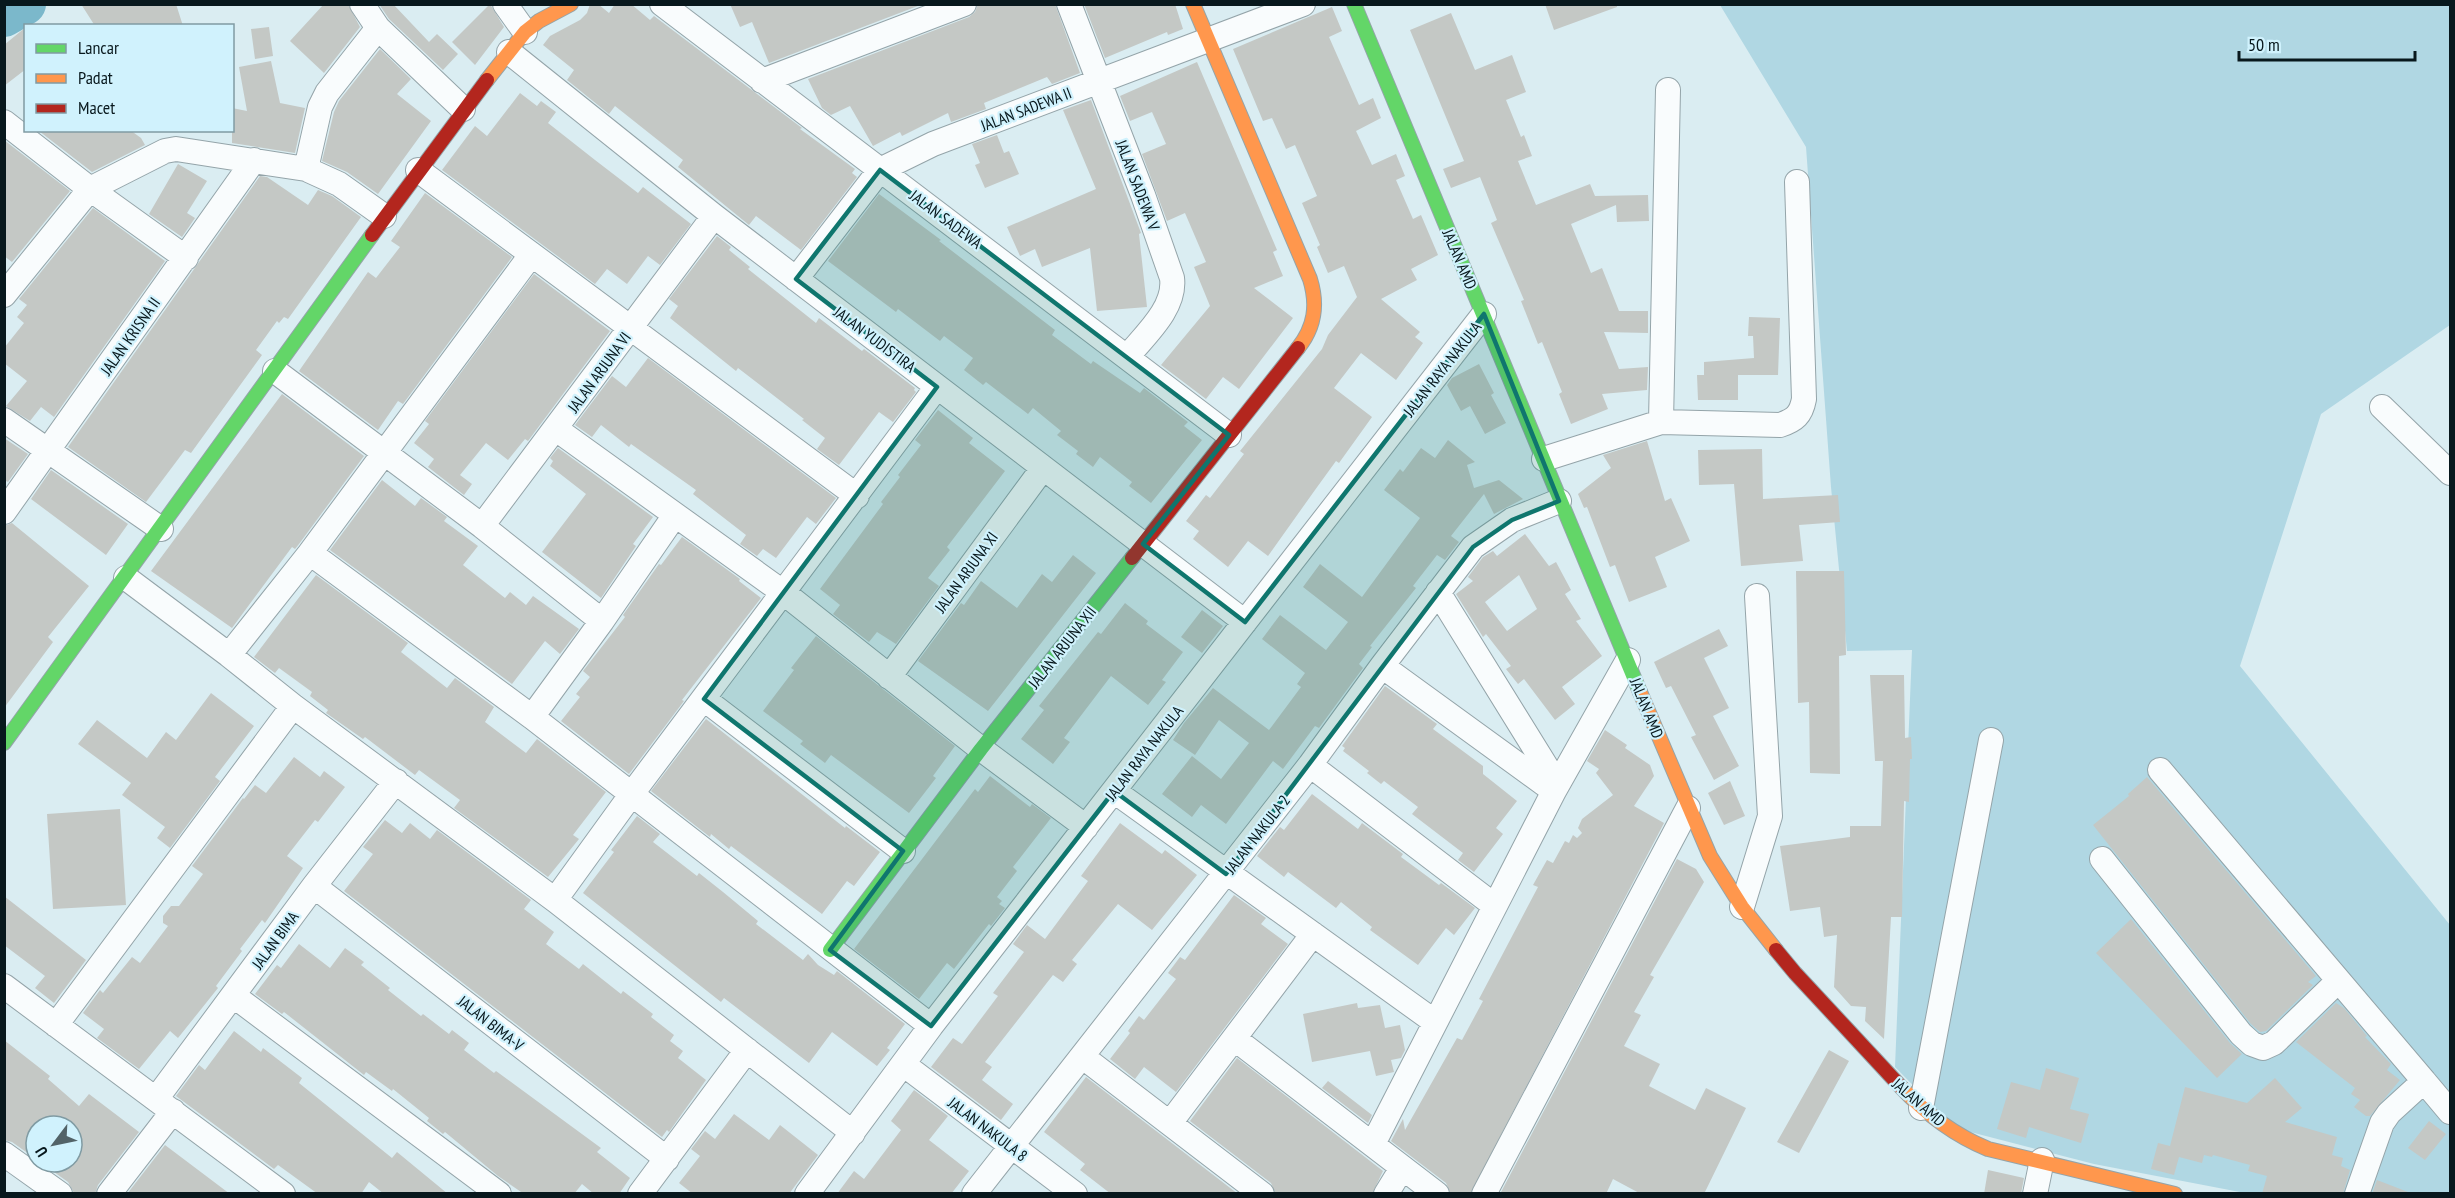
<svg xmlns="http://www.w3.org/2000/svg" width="2455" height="1198" font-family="'PT Sans Narrow',sans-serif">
  <rect width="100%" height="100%" fill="#daedf2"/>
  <!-- green -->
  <path fill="#b0d7e3" d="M1720,5h730v320l-129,89 -81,252 210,259v268h-205l-151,-29 -139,-36 -60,-61 17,-417 -65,1 -16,-164 -25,-340z"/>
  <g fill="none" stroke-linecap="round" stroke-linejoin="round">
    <!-- river -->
    <path stroke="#7bb8cb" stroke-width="42" d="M4,16l21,-12"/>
  </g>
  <!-- building -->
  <path fill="#c4c8c5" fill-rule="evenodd" d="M81,4h95l7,22h-88z
    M324,4h24l12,23 -36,46 -34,-32z
    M379,4h14l36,38 8,-8 21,20 -15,16 -54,-51z
    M490,4l14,23 -29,38 -23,-23z
    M590,4h8l11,9 6,-9h16l19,16 4,-4 148,112 -2,1 55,40 -3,4 5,4 -56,73 -45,-34 -7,9 -71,-58 5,-7 -68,-54 -6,8 -42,-34 7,-10 -31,-25 7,-9 30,-16 7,-7z
    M730,4h193l-154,59 -17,-41 -12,5z
    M978,4h77l25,69 -28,11 -5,-7 -63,26 2,6 -35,13 -3,-9 -46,23 -2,-4 -27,14 -23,-40 -19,9 -9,-7 -14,-29 161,-62 6,-5z
    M1084,4h91l8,25 -15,6 -1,-3 -62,26z
    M1545,4h72v3l-63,23z
    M1332,7l10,24 -13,6 30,68 14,-7 8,20 -25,13 16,34 24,-11 9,22 -9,4 17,39 8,-4 17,40 -27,14 6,11 -36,19 39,33 -5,5 8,6 -27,37 -35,-27 -27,35 38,29 -33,46 -3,-2 -21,29 -47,66 -20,-15 -20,26 -35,-28 6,-8 -13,-10 20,-26 4,3 34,-44 -4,-3 82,-102 6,-14 29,-38 -13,-31 -16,7 -11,-26 3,-2 -18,-42 15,-7 -22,-51 -9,4 -14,-31 -9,3 -30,-72z
    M1451,13l24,57 37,-15 14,37 -20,8 15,37 3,-2 8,21 -14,5 18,44 54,-21 5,12 53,-1 1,26 -32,1 -1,-17 -45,19 20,49 11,-5 17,43h29v22l-44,-1 15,37 29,-2 -1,23 -45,4 6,15 -37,15 -12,-30 3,-2 -20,-50 -4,2 -17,-43 3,-1 -33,-77 6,-3 -17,-43 -29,11 -8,-19 21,-8 -54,-131z
    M26,27v42l-22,17v-41z
    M269,27l4,29 -18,3 -4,-30z
    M380,49l31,30 -14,15 34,27 -53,73 -31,-22 -25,-11 12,-49 5,-11z
    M271,61l9,42 25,5 -10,45 -63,-10v-35l15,3 -8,-44z
    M1197,62l80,188 -4,2 10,24 -29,12 39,30 -54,71 -16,-12 -17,22 -45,-34 49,-59 -16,-39 12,-5 -21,-49 -18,8 -25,-67 24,-10 -14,-32 -22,9 -10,-25z
    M520,93l17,13 4,-5 15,11 -8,11 47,37 43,33 5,-6 48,37 -31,41 -12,-9 -21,28 -20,-15 -12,15 -153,-114 33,-44 12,10z
    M1091,100l50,133 -2,1 8,73 -50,4 -7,-63 -48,19 -7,-18 -15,7 -13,-29 89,-38 -33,-79z
    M130,130l11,8 4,7 -53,27 -53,-41z
    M997,135l7,18 5,-2 10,23 -34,14 -10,-23 5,-2 -8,-19z
    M4,140l66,51 -58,71 -8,-6z
    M178,164l29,17 -20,32 8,5 -13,19 -33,-23z
    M260,176l7,1 41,28 10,-15 14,6 29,21 -73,102 -4,-2 -5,6 -2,-2 -21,29 6,5 -71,98 -6,-3 -39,52 -78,-55z
    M425,193l87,64 -109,147 -5,-3 -20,29 -79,-59 69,-99 8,6 24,-31 -9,-6z
    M879,194l62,46 -2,1 116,89 -3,5 39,29 2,-3 47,32 4,-5 44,34 -4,4 18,14 -51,63 -22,-17 3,-4 -32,-25 -7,10 -17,-13 2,-3 -21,-16 4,-4 -28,-23 -5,6 -42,-32 -3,3 -19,-15 9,-12 -29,-22 -4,5 -42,-32 -2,3 -68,-51z
    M93,208l72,53 -111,156 -13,-10 -11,14 -24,-15 21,-25 -23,-18v-15l20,-25 -7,-6 10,-12 -8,-6z
    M717,236l14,11 -2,3 21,17 -2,2 68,54 3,-5 43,33 2,-2 51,39 -1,2 2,2 -23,30 -14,-10 -40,53 -22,-16 8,-11 -23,-18 2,-1 -66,-51 -2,3 -66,-53 8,-12 -9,-7z
    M534,274l76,57 -82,110 -3,-2 -17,21 -22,-17 -26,32 12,9 -8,11 -36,-28 6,-8 -20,-16 15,-19 -4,-3z
    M1749,317l31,1 -2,57h-40v25h-40l-1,-25h7v-13l50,-4 -1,-22h-5z
    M648,358l188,140 -20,26 -9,-7 -31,41 -13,-9 -6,7 -17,-12 6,-9 -53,-41 3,-4 -65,-46 -2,3 -28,-22 -9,12 -17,-12 37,-49 14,11z
    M1479,364l15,29 -3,2 15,28 -21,11 -15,-28 -9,5 -14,-26 5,-7z
    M282,394l82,62 -65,88 -4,5 -3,-2 -60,81 -81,-57z
    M938,410l35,28 -4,5 36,28 -58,76 3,3 -22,28 11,8 -43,58 -19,-12 -8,10 -36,-28 7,-9 -20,-16 63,-85 -2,-2 19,-25 -2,-2 23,-30 -6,-5z
    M4,438l24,16 -20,28 -4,-2z
    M1448,440l27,22 -8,3 7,23 25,-8 24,19 -29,15 -10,-20 -33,42 8,6 -14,18 -8,-5 -24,31 3,2 -46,58 2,1 -13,17 4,4 -44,60 -4,-2 -32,43 -10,-8 -47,63 -25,-19 -9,12 -30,-23 30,-38 29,23 28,-36 -30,-23 -24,35 -22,-15 11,-17 29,-35 56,42 32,-43 -4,-3 8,-11 -43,-34 18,-24 46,35 22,-28 -45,-35 17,-23 42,33 58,-79 -36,-28 16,-21 3,3 18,-24 14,10z
    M1647,441l18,60 6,-3 19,43 -35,16 12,30 -38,15 -14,-37 -5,2 -23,-60 -3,1 -6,-14 33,-26 -8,-13z
    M558,448l95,69 -20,27 3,2 -35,52 -59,-46 44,-58 -36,-28 3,-5 -3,-3z
    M1762,449l1,50 75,-4 2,27 -41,3 4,36 -62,5 -7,-82 -35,1 -1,-35z
    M51,470l77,54 -22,31 -75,-56z
    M382,480l33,26 6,-8 26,19 -3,4 34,25 -15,19 42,33 5,-6 16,13 7,-9 46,33 -19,25 -15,-13 -33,43 -182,-134z
    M12,523l77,63 -41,51 5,5 -49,66v-182z
    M1525,534l24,32 7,-4 15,28 -6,4 16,25 -5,2 26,35 -40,31 13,17 -20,16 -31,-41 -6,5 -12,-15 5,-3 -25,-32 -3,3 -27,-43 17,-13 -5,-4 15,-20 10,-6 4,5zM1519,575l18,34 -30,22 -22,-29z
    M682,537l58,42 -1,2 22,17 -79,102 2,1 -55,73 -68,-53 19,-24 -4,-3 14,-17 -7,-6 42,-54 -2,-2 36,-51 2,1z
    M1073,555l23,18 -108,138 -70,-50 43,-58 3,2 17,-24 36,27 25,-34 10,8z
    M1796,571h48l2,84 -7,1 1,118 -30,-1 -1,-71 -11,1z
    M316,575l92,68 -7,9 46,36 8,-10 39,29 -9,15 41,31 11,-14 69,53 -33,43 6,4 -31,38 -94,-69 6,-8 -41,-30 -4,5 -50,-38 -2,2 -37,-26 2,-3 -18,-14 2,-4 -33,-24 -4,5 -21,-16z
    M1125,603l23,18 -2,3 37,28 -21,28 4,2 -18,23 -37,-29 -47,62 6,4 -17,22 -32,-25 23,-29 -5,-4 59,-74 3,2z
    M1202,610l21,16 -21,27 -21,-16z
    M1719,629l9,17 -24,12 25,50 -16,8 26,50 -25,14 -23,-43 5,-2 -25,-49 -5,2 -12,-26z
    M816,636l139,110 -22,30 3,2 -27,35 -78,-58 -6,8 -25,-19 3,-3 -40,-30 31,-41 -3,-2z
    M1870,675h34l1,63 6,-1 1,22h-2l-1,43 -5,-1 -2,116h-11l-7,122 -19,-18 1,-14 -15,-1 -17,-19 3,-52 -13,2 -4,-30 -30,4 -10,-65 70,-9v-11h31l2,-65h-8z
    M1385,686l52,38 -4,5 50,37v8l34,27 -21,27 7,6 -29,38 -16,-12 5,-7 -51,-39 6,-7 -34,-26 -3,3 -14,-11 2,-2 -26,-20 2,-3 -3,-2z
    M211,693l43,33 -39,51 5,4 -50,67 -13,-10 8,-11 -43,-32 9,-12 -53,-39 19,-24 50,38 19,-26 10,8z
    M706,719l139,109 1,-2 34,26 -26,34 -7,-5 -25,33 -91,-68 -2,3 -18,-15 -1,3 -59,-46z
    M1605,730l22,15 -2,3 25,17 4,11 -20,30 30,17 -194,371h-19l-5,-11 -55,-42 12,-22 2,11 52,-92 5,2 21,-39 -4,-2 59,-112 -5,-2 14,-25 6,3 12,-22 4,2 4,-8 4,3 5,-5 -4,-5 4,-9 31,-24 -17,-22 3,-4 -12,-8z
    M294,757l26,20 4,-6 21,16 -27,35 -3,-2 -28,36 16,12 -38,55 -3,-3 -22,29 2,2 -26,35 2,2 -40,50 -8,-7 -31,38 -42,-31 7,-9 -21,-16 17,-23 3,3 29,-36 8,6 28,-37 -5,-3v-7l8,-10h8l24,-32 -11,-8 51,-68 1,1 11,-14 11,8z
    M990,776l40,31 2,-3 19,14 -38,49 4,4 -20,26 5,4 -3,3 6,4 -14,18 -2,-2 -35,45 -7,-6 -28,36 -65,-50 121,-160 3,3z
    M2147,777l169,199 -8,6 5,3 -47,46 -6,1 -9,-8 -158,-199 36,-29 -1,-2z
    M1730,781l15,35 -21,9 -16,-32z
    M1312,794l46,35 4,-6 41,31 -2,3 38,28 2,-2 34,25 -21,27 -8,-7 -28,37 -48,-35 2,-3 -31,-25 -5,6 -48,-36 -4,5 -27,-21 23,-29 4,3z
    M120,809l6,96 -73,4 -6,-95z
    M637,816l23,18 -7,8 44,34 2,-3 24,19 35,29 -2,3 47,36 5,-6 10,11 16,10 3,-4 68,53 -18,24 3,2 -13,16 -45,-34 -23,31 -85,-65 -3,4 -138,-109 31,-41 -3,-2z
    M385,820l17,13 8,-10 20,16 7,-9 94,70 -7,9 30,23 -8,12 33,25 4,-5 38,30 2,-3 30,23 -2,3 23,18 -4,6 13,10 -5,7 28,22 -37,52 -2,-2 -5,7 -318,-246 29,-37 -10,-7z
    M1120,823l42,31 3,-4 32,25 -45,55 -34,-26 -46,56 5,4 -14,18 -10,-7 -68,87 7,5 -10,13 31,24 -12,16 -70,-53 22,-29 9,6 36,-48 -5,-3 31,-41 -11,-8 14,-19 18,14 43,-58 -7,-5z
    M1677,859l19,10 8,13 -54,93 4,2 -20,35 7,3 -17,31 36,18 -11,22 46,24 11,-22 40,20 -42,86h-63l-28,-15 -7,15h-106z
    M1234,895l32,23 -5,6 27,20 -112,148 -32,-25 -9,12 -25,-20 20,-26 -2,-2 11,-15 5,4 32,-41 -8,-6 12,-16 5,3z
    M4,896l82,64 -32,43 -19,-15 10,-12 -41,-31z
    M2131,919l99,124 12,11 -25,24 -121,-125z
    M299,944l31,24 15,-20 19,14 -3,3 29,23 -2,2 33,26 2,-2 26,20 3,-4 17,13 -5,7 30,23 2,-2 105,77 -4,4 33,26 -11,16h-25l-12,-10 -8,10h-50l-26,-18 -53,-44 -2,2 -16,-13 2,-3 -36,-29 -1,2 -26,-19 -2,3 -80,-63 -2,2 -27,-20 22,-29 4,3z
    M1357,1003l1,5 22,-3 5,23 15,-3 5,25 -4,8 -10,2 3,12 -18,4 -6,-25 -58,11 -9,-48z
    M2336,1003l8,5 23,28 -2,1 26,27 -4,6 13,10 -30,36h-4l-12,-9 6,-7 -9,-6 4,-6 -59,-46z
    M234,1031l27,21 2,-4 39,30 -3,5 93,75 5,-6 51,42h-64l-15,-12 -8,12h-43l-40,-29 -4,4 -98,-73 23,-31 6,5z
    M4,1040l46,36 -2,3 31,27 10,-12 50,38 -41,53 -3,9 -21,-1 -6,-11 -28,-20h32v-36h-36v33l-24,-17 -8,-2z
    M1829,1050l20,11 -50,92 -22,-11z
    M1237,1058l146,113 -11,23h-96l-5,-11 -81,-62z
    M2046,1068l33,10 -9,31 19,5 -8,29 -52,-16 -3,11 -29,-9 14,-47 29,8z
    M1086,1077l152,117h-127l-31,-24 5,-6 -41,-32z
    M2275,1078l27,30 -17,14 52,15 -5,18 11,3 -2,8 9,4 -7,24h-81l5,-18 -19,-5 2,-6 -37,-10 -1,2 -8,-2 -2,8 -23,-6 -5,18 -23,-6 7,-26 12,3 15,-59 62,16z
    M1328,1081l44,34 -4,8 -46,-35z
    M914,1090l34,26 -19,24 40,31 -18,23h-114l17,-23 10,8 37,-49 -10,-9z
    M734,1114l35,26 11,-15 38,30 -29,39h-96l-14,-11 21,-27 -9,-7 14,-18 10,8z
    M2429,1121l17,13 -21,26 -17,-12z
    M165,1145l65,49h-103z
    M1988,1170l36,8 -3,16h-37z
    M2377,1180l31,12v2h-36z"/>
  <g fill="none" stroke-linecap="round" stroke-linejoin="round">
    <!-- street casing -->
    <g stroke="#94a4a9" stroke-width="26">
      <path id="street" d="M362,4l16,24 85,81
        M505,4l20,28
        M662,4l567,431
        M1069,4l74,191 29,83c4,30 -27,57 -45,79
        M509,52l205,164 531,406
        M762,81l202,-77
        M4,122l86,67 96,69
        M306,169l14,-62 7,-14 51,-65
        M418,170l439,326
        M796,279l84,-109 53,-26 370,-140
        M4,295l86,-106 75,-38 11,-2 130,20 33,15 45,32
        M275,371l207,155 120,95
        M2382,407l68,66
        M4,420l157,109
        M1661,422l7,-332
        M556,429l228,164 197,156 105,78
        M1544,459l117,-37 119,3c15,-5 21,-10 24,-26l-7,-217
        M4,512l250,-352
        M482,526l232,-310
        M310,553l222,164 399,309
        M126,578l103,77 64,51 262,194 298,233
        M1438,592l119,192
        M229,655l81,-102 221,-298
        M1382,666l172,125
        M889,677l154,-209
        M704,699l199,152
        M532,717l70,-96 73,-106
        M1310,765l185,141
        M2160,770l264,311 -35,32 -7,10 -25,71
        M1114,791l321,231
        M2102,859l139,175 11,10 11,4 11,-5 64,-62
        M314,886l353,273
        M555,900l76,-105 306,-408
        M1742,907l28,-91 -13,-220
        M4,986l279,208
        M234,996l265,198
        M56,1025l237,-319
        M1235,1039l202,155
        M1083,1057l179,137
        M903,1064l172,130
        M2424,1081l26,31
        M156,1099l158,-213 82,-105
        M1921,1108l70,-368
        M1170,1123l143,-189
        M1373,1144l181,-353 74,-131
        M4,1154l56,40
        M109,1194l64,-83
        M640,1194l107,-144
        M807,1194l124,-168 553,-712
        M974,1194l336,-429 72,-99 91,-119 39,-27 47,-19
        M1386,1194l16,-26
        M1484,1194l204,-386
        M2035,1194l7,-34"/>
    </g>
    <!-- fast casing -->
    <g stroke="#94a4a9" stroke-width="16">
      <path id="fast" d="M1354,4l286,688
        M4,743l368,-508
        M830,950l151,-201 151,-191"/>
    </g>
    <!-- slow casing -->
    <g stroke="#94a4a9" stroke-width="16">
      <path id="slow" d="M1193,4l117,275c8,26 5,48 -12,69
        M487,80l38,-48 14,-11 32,-17
        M1640,692l70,164 32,51 34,43
        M1900,1086c25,27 54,49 88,63l187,45"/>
    </g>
    <!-- jam casing -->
    <g stroke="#94a4a9" stroke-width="16">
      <path id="jam" d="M372,235l115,-155
        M1132,558l166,-210
        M1776,950l19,23 105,113"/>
    </g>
    <!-- street -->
    <use href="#street" stroke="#f9fcfd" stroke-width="24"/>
    <!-- fast -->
    <use href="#fast" stroke="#63d668" stroke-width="14"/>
    <!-- slow -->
    <use href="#slow" stroke="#ff974d" stroke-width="14"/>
    <!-- jam -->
    <use href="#jam" stroke="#b3261e" stroke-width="14"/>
  </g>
  <!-- marked area -->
  <path fill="#0f766e" fill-opacity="0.2" stroke="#0f766e" stroke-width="4.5" stroke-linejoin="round" d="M880,170l349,265 -86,109 102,78 239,-308 75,187 -47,19 -39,27 -247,327 -112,-83 -183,235 -101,-76 73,-99 -199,-152 233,-312 -141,-108z"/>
  <g text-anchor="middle" stroke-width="4.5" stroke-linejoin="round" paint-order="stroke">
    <!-- street labels -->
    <g font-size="16" fill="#08181d" stroke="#d0f2fd">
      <text transform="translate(1026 109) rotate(-21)" y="6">JALAN SADEWA II</text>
      <text transform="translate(1138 185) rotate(69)" y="6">JALAN SADEWA V</text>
      <text transform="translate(946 219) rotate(37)" y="6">JALAN SADEWA</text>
      <text transform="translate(1460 259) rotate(67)" y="6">JALAN AMD</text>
      <text transform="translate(130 336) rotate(-55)" y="6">JALAN KRISNA II</text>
      <text transform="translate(875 339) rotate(37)" y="6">JALAN YUDISTIRA</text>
      <text transform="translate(1442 369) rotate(-52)" y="6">JALAN RAYA NAKULA</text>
      <text transform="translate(599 372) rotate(-54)" y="6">JALAN ARJUNA VI</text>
      <text transform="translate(966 572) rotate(-54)" y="6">JALAN ARJUNA XI</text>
      <text transform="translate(1062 647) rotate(-52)" y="6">JALAN ARJUNA XII</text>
      <text transform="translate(1647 708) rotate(68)" y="6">JALAN AMD</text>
      <text transform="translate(1144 753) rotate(-52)" y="6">JALAN RAYA NAKULA</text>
      <text transform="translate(1257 834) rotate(-52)" y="6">JALAN NAKULA 2</text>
      <text transform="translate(275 940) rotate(-54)" y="6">JALAN BIMA</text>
      <text transform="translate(491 1023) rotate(38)" y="6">JALAN BIMA-V</text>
      <text transform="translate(1919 1102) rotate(41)" y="6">JALAN AMD</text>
      <text transform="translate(988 1129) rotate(37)" y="6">JALAN NAKULA 8</text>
    </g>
  </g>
  <!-- border -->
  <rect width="2455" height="1198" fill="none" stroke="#08181d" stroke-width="12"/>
  <!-- legend -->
  <rect x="24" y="24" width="210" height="108" fill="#d0f2fd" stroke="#809ba3" stroke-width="1.5"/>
  <rect x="36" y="44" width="30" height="9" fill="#63d668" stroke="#809ba3" stroke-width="1.5"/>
  <text x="78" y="54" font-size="18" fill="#08181d">Lancar</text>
  <rect x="36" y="74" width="30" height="9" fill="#ff974d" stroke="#809ba3" stroke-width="1.5"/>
  <text x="78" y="84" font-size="18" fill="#08181d">Padat</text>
  <rect x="36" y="104" width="30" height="9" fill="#b3261e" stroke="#809ba3" stroke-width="1.5"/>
  <text x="78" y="114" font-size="18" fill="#08181d">Macet</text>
  <!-- north arrow -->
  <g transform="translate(54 1144) rotate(238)"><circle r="28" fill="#d0f2fd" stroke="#809ba3" stroke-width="1.5"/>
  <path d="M0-4.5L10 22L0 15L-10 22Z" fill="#526368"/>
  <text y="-9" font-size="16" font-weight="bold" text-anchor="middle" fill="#08181d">U</text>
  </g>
  <!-- scale -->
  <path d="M2239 51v9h176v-9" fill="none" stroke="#08181d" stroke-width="3"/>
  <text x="2248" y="51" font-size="18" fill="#08181d" stroke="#d0f2fd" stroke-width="4.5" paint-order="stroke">50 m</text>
</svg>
